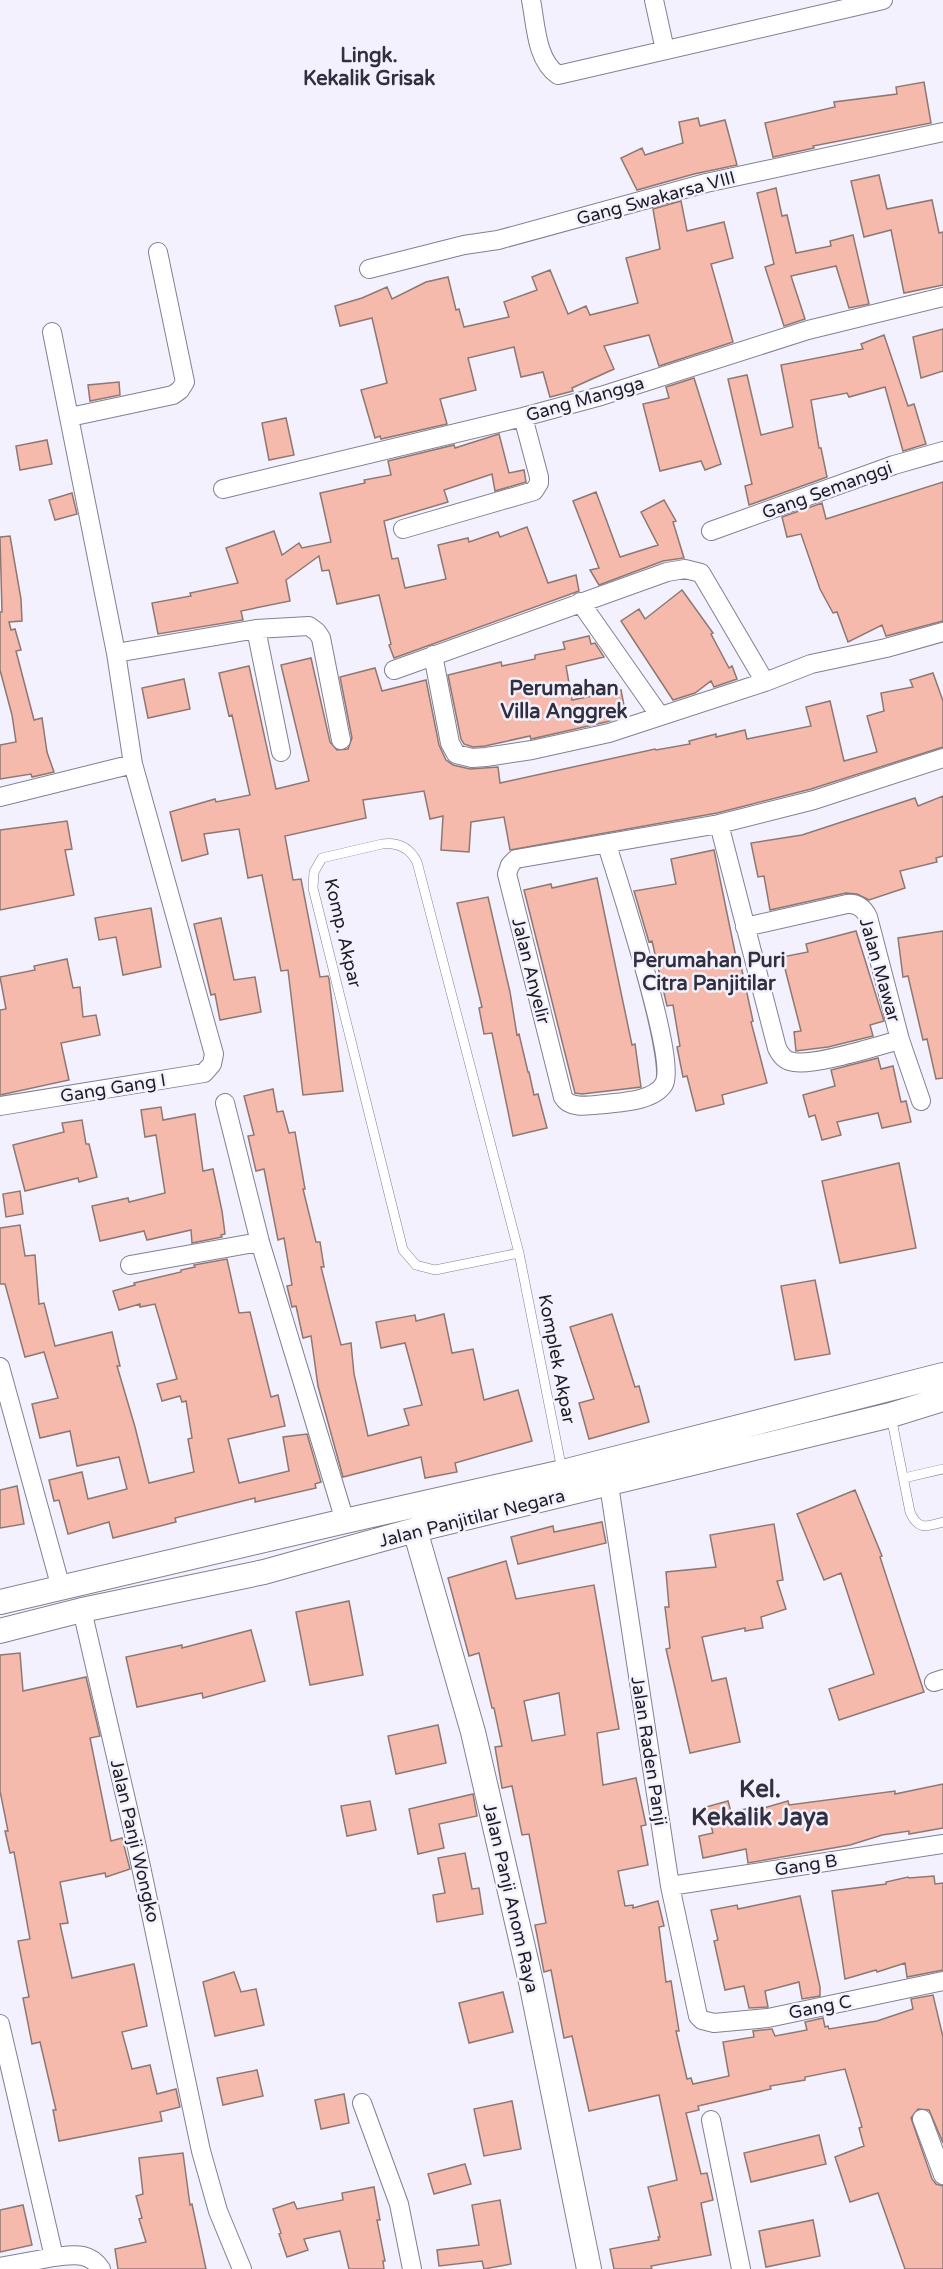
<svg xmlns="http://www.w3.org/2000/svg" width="943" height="2269" font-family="'Varela Round',sans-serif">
  <rect width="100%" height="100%" fill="#f2f1fd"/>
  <!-- building -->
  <path fill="#f6baad" stroke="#8e7873" stroke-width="1.5" fill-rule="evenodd" d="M924,82l7,41 -118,23 1,2 -41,9 -8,-34 70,-16 -1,-5 63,-8 -1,-7z
    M698,118l2,8 25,-6 12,45 -43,9 -57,16 -16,-32 21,-10 3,7 38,-12 -4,-21z
    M879,175l8,34 45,-9 7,33 4,-1v53l-39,8 -13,-63 -27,7 -13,-56z
    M776,188l6,28 5,-1 9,38 35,-7 -1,-5 23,-6 16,69 -20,4 -13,-42 -45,10 14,43 -21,7 -19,-59 9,-3 -17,-71z
    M681,201l6,30 37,-9 9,36 -22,6 22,78 -74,24 -10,-31 -45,11 10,23 -42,19 1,3 -23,6 -7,-25 -22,5 -7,-30 -46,11 8,32 -36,9 7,25 -66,15 -1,-3 -5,2 -14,-48 26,-7 -15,-65 -32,8 -5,-20 27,-8 25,-11 5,12 34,-17 22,-5 8,33 3,-1 5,18 45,-10 -5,-15 33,-12 -5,-13 18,-7 18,44 18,-8 4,9 48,-12 -12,-45 34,-9 -7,-40z
    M943,329v42l-22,7 -8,-41z
    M884,335l24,71 6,-2 12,40 -23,7 -18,-64 -36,10 -2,-4 -36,7 8,48h2l6,29 -78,28 -4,-19 7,-2 -24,-105 19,-4 14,60 32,-8 -12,-62 82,-16 -2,-5z
    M694,378l27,86 -16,6 -4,-9 -41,10 -17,-67 26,-6 -3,-11z
    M119,382l1,13 -30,6 -2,-16z
    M286,418l8,37 -25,5 -7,-37z
    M499,434l10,39 15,-3 2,12 -31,9 -3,-17 -48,16 4,12 -64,19 8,38 6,-1 7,30 41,-9 -8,-34 30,-7 1,4 29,-10 2,5 27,-10 21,56 28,-8 3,16 -185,67 -5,-13 2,-1 -12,-49 -42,9 -8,-34 -7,1 -3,-15 -33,24 4,21 -49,10 2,9 -85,14 -6,-31 39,-7 -1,-3 48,-10 -12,-35 48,-17 8,24 17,-12 3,5 29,-6 -11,-49 45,-10 -1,-3 27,-5 -3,-14 66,-16 1,3z
    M47,440l5,24 -32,6 -4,-24z
    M943,482v139l-57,15 -4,-11 -34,17 -11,-30 -4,1 -13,-24 -19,-55 -14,3 -5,-20 40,-14 4,16z
    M596,492l24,65 38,-12 -17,-33 23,-12 12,21 -3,1 11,36 -21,3 -64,24 -9,-15 9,-2 -26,-67z
    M72,493l5,21 -22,6 -6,-20z
    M10,536l11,63 1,22 -13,1 2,8 4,-1 6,21 -5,1 18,69 8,-2 5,34 7,20 -22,5 -1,-3 -31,5v-34l16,-3 -4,-27 -12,-45v-58h2l-2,-75z
    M682,590l31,43 -2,1 18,34 3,-2 5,13 -23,8 -3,-6 -16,12 -22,7 -52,-79 18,-12 6,10z
    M589,636l2,8 4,-1 9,14 -38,9 6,34 49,-10 5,26 -20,6 -75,17 -1,-3 -45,10 -12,1 -9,-3 -3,-5 -13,-64 53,-13 1,4 33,-7v-4l30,-6 -2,-7z
    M311,658l19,84 7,8 11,-1 4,-11 -12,-61 35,-9 7,23 44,-11 13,65 7,15 7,5 17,4 28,-2 2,16 155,-34 1,1 34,-6 -1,-3 27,-7v3l29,-7 2,9 64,-13 -5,-19 24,-6 14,60 33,-9 -10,-36 17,-5 -3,-18 32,-6 -3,-7 23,-7 10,28v46l-132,42 -94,24 -207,37 -6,-33 -33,5 -2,30 -28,-2 2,-34 -13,3 -6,-28 -61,9 3,18 -81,18 8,44 8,-1 19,98 8,-1 1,3 14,112 -40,4 -15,-125 -7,1 -19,-96 -14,3 -9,-49 -35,5 4,20 -26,7 -12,-49 45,-13 1,3 34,-7 -18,-80 -3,1 -10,-43 30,-7 27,123 33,-8 -28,-116z
    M184,679l6,30 -42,9 -6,-30z
    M943,796v60l-7,2 1,4 -37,9 5,17 -36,12 -12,-6 -11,-1 -76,17 -6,-34 -6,1 -7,-34 51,-8 113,-37 3,8z
    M67,821l5,28 -7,1 9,45 -74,15v-80z
    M714,850l23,112 3,-1 13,60 -2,1 16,61 -45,12 2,9 -28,7 -9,-35 -4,1 -6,-30 3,-1 -7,-41 -6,1 -15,-65 -3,1 -15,-51 42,-7 -5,-25z
    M597,878l35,167 3,-1 6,43 -59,7 -7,-1 -51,-203 27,-6 1,4z
    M488,897l22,95 7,43 2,-1 9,38h1l5,23 4,-1 9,34 -34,8 -21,-103 -8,1 -5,-26 3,-1 -25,-104z
    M151,908l10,59 -38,8 -7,-38 -17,3 -4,-22z
    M221,918l13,62 21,-3 6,35 -41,8 -5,-26 -4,1 -17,-71z
    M856,931l28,90 -14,4 3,11 -45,11 -32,4 -2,-19 7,-1 -19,-74 26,-5 -2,-8z
    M943,931v147l-7,1 -9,-40 -4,1 -15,-64 -5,1 -5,-39z
    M67,959l6,29 7,-1 3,30 13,-2 4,20 -39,8 8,37 -69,15v-85l6,-1 -6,-32 35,-7 -1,-4z
    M878,1058l3,11 12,-3 8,36 5,-1 5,21 -29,6 -4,-15 -41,9 4,13 -19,5 -7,-25 -6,2 -6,-22 32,-9 -4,-16z
    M273,1089l4,23 6,-1 6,22 6,-1 10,57h-2l13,53h4l4,25h-3l9,36 11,42 10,-2 3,31 14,62 41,-11 -5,-16 18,-4 -17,-62 -24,5 -5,-26 39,-7 1,6 28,-7 8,39 21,-4 11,51 34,-10 14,51 -77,22 2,9 -32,6 -4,-21 -78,20 -25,-91 -7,-50 -8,2 -7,-32 -4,1 -5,-21 5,-1 -8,-47 -6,2 -14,-71 -8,2 -8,-35 6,-1 -10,-39z
    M161,1107l2,13 32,-6 8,57 10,-2 9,42 3,23 -4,1 1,2 -30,6 -1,-13 -44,10 -3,-9 -44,10 -8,-35 36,-8 1,4 36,-9 -9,-58 -11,2 -4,-27z
    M82,1120l4,24h3l8,33 -18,5 -1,-4 -53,13 -12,-46 51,-13 -2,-9z
    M899,1163l17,85 -76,15 -18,-82z
    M20,1191l3,23 -17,3 -3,-23z
    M20,1225l5,31 10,-1 4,49 5,-1 11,43 57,-14 8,34h-3l18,61 14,56 45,-11 -6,-33 4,-1 -6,-37 -4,1 -2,-6 -18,5 -5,-17 20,-5 -22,-75 -15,3v-3l-21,6 -6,-19 22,-6 -1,-2 47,-11v-2l14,-3 -1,-2 33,-6 12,54 11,-1 21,85 7,-2 7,31 -57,13 11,44 50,-12 -6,-34 24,-3 14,48 -6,2 1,4 -61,14v-4l-80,20 1,4 -63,16 -4,-16 -41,12 -9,-34 -5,1 -5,-21 33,-8 6,27 39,-10 -8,-32 -42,9 -7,-35 -30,7 -8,-34 26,-6 -14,-46 -19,5 -20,-73h-5v-56z
    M815,1280l15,74 -35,6 -14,-74z
    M612,1314l23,73 4,-1 10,36 -60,17 -10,-36 15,-4 -24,-72z
    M17,1486l7,38 -24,4v-38z
    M855,1490l27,66 -2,1 44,135 -85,28 -10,-31 45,-15 -33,-101 -17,7 -27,-66z
    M602,1522l4,21 -88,21 -7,-27 42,-11 1,6z
    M774,1524l9,56 -6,1 9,28 -25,8 2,11 -18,3v-3l-43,9 10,44 14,-3 14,64 -50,11 -24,-104 4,-1 -5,-41h4l-3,-35 50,-5 -6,-32z
    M506,1561l10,38 78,-14 25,144 -22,4 6,52 33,-7 10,47 -5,1 7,39 -30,6 7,35 8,-1v3l25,-7 6,25 -5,1 7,55 5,-1 8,50h-3l11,48 4,-1 2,6 36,-8 -6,-34 31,-5 -1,-6 19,-2 3,7 32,-6 -2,-8 18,-4 2,9 3,-1 1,3 48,-8 36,-12 -2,-10 22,-4 10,42v106l-14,-33 -11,-1 -7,9 21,61 4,5 7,2v83h-38l-27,-76 -28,9 -15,-45 29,-11 -5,-18 3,-1 -17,-58 -40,8v3l-35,6 1,3 -73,17 1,4 -13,3 15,61 6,-1 6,27 -12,3 10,52 -60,11 1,3h-38l-4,-20 49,-9 -1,-3h2l-12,-50 29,-7 -18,-85 -70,16 -17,-75 -8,2 -13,-68 -7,2 -9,-47 11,-2 -17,-89 -7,1 -10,-49 -10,2 -7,-41 7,-1 -8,-38h-2l-13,-55 -10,3 -21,-78zM559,1693l6,42 -33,6 -8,-40z
    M349,1601l14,74 -53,10 -14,-73z
    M251,1630l14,51 -62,17 -1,-5 -65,14 -11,-50 56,-12v3z
    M20,1653l3,38 63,-14 14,59 -10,2 21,103 11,-3 8,31 -24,8 -1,-4 -45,9 8,41 -8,1 12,54 62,-14 13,62 -25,6 10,37 18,-4 7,29 19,-5 4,18 -20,5 2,9 -103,20 -6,-31h3l-16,-68 -8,2 -9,-46 6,-1 -11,-56 12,-2 -16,-87 -4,1 -5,-22h3l-8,-40v-136z
    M438,1725l8,38 -50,11 -8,-38z
    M943,1784v44l-34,6v-3l-27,4 -32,10 -102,18 -2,-14 -43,9 -4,-22 14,-3 -7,-26 22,-6 3,11 28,-6 1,3 28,-8 1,4 106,-14v3z
    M473,1794l4,22 -38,8 5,24 -26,6 -9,-45z
    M370,1801l6,29 -29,6 -6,-30z
    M465,1853l7,36 7,-1 4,26 -46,8 -4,-27 12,-2 -7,-35z
    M934,1876l1,8 8,-1v87l-36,7 -2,-14 -28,9 -1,-2 -31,9 -13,-88 54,-7v-2l22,-5 1,1z
    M800,1896l20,91v9l-18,3 -3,-17 -34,9 3,16 -19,1 -5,-22 -19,4 -11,-49 4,-1 -7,-30 26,-5 1,4z
    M234,1972l7,20 15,-3 8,36 -49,11 -12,-54z
    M503,1992l10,40 -44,11 -10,-40z
    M257,2070l6,26 -40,9 -6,-27z
    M344,2094l5,29 -28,6 -6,-29z
    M512,2101l9,48 -37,7 -10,-47z
    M819,2135l7,29 -75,18 -7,-29z
    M183,2153l7,52 2,-1 14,65h-88l-3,-20 31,-7 -7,-23 3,-1 -6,-22 7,-2 -4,-36z
    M465,2164l6,20 -37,10 -6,-20z
    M374,2187l6,33h-3l8,41h-2l1,8h-35l-9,-38 -36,8 4,11 -21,7 -8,-23 2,-1 -8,-24 21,-7 3,7 46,-9 -1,-7z
    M500,2200l11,64 -27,5 -2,-8 -43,5 -2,-16 42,-5 -7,-40z
    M23,2205l9,40 -32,7v-42z
    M813,2220l7,36 -54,11 -7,-36z"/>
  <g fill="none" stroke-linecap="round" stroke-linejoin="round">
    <!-- lane casing -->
    <g stroke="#828093" stroke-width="10">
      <path id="lane" d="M519,1253l-84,17 -19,-5 -13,-15 -90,-362 1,-16 8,-14 60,-14c16,-2 28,4 35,18l102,391 43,217
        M891,1416l19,96c8,18 16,15 33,10
        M904,1478l39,-9"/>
    </g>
    <!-- street casing -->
    <g stroke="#828093" stroke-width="20">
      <path id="street" d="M531,0c5,25 5,60 27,75l325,-75
        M654,0l11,50
        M369,269l95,-24 34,-5 208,-57 237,-51
        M52,332l64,321 17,111
        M70,417l103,-22 7,-5 5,-8 -27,-130
        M223,489l300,-72 78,-21 207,-66 135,-33
        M403,529l131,-38 5,-8v-6l-16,-60
        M711,531l183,-66 49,-14
        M580,602l80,114
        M256,629l25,123
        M116,653l140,-24 53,-3 8,6 4,6 20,102
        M433,655l17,88 6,11 16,4 14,-1 46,-7 77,-17 156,-51 46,-18 75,-16 57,-16
        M394,670l273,-98 18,-3 16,4 64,109
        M0,797l133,-33 81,290 -2,10 -8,9 -204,33
        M719,824l58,224c4,8 8,13 17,14 21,4 82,-16 106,-22
        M607,845c11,35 70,215 57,239 -10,17 -42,18 -59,20 -13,1 -35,6 -42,-7l-56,-223 3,-9 6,-6 203,-35 95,-24 129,-42
        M745,927l102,-23c10,-1 17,4 21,13l32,123 21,61
        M225,1103l35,139 85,279
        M130,1265l130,-23
        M0,1367l61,221
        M609,1485l61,401 28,130 4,4 12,3 54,-5 175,-37
        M82,1610l54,233 65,308 17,60 24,58
        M934,1682l9,-3
        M670,1886l273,-42
        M0,2024l54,233 -54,10
        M362,2103l37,101 13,65
        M922,2119l21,56
        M711,2120l30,149
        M54,2257c19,-2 35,-6 47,12"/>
    </g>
    <!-- secondary casing -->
    <g stroke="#828093" stroke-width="26">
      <path id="secondary" d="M415,1530l58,202 58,250 58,287
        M0,1602l345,-81 218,-49 380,-97
        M0,1631l82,-21 182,-38 151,-42 476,-115 52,-16"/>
    </g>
    <!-- lane -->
    <use href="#lane" stroke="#fff" stroke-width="9"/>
    <!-- street -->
    <use href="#street" stroke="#fff" stroke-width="18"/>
    <!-- secondary -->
    <use href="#secondary" stroke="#fff" stroke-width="24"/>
  </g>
  <g text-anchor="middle" stroke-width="5" stroke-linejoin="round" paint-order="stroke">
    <!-- street labels -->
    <g font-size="18" fill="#1e1d24" stroke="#f2f1fd">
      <text transform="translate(656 198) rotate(-15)" y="6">Gang Swakarsa VIII</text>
      <text transform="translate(585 399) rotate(-16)" y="6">Gang Mangga</text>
      <text transform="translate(827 490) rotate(-20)" y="6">Gang Semanggi</text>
      <text transform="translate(343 933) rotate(77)" y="6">Komp. Akpar</text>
      <text transform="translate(880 970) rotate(74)" y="6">Jalan Mawar</text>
      <text transform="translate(531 971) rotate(76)" y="6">Jalan Anyelir</text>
      <text transform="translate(113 1088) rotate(-9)" y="6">Gang Gang I</text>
      <text transform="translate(557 1359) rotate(79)" y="6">Komplek Akpar</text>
      <text transform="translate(472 1518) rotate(-14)" y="6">Jalan Panjitilar Negara</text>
      <text transform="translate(649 1751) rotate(81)" y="6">Jalan Raden Panji</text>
      <text transform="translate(135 1841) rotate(77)" y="6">Jalan Panji Wongko</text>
      <text transform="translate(806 1865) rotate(-9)" y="6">Gang B</text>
      <text transform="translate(511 1898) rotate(77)" y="6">Jalan Panji Anom Raya</text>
      <text transform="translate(820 2007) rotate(-11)" y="6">Gang C</text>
    </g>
    <!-- neighbourhood labels -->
    <g font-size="20" font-weight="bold" fill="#323040" stroke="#f2f1fd">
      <text x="369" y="62">Lingk.<tspan x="369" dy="23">Kekalik Grisak</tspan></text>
      <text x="564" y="695">Perumahan<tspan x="564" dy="23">Villa Anggrek</tspan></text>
      <text x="709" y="967">Perumahan Puri<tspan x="709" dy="23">Citra Panjitilar</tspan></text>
    </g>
    <!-- district labels -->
    <g font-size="24" font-weight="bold" fill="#323040" stroke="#f2f1fd">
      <text x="760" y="1797">Kel.<tspan x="760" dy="28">Kekalik Jaya</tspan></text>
    </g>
  </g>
</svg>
